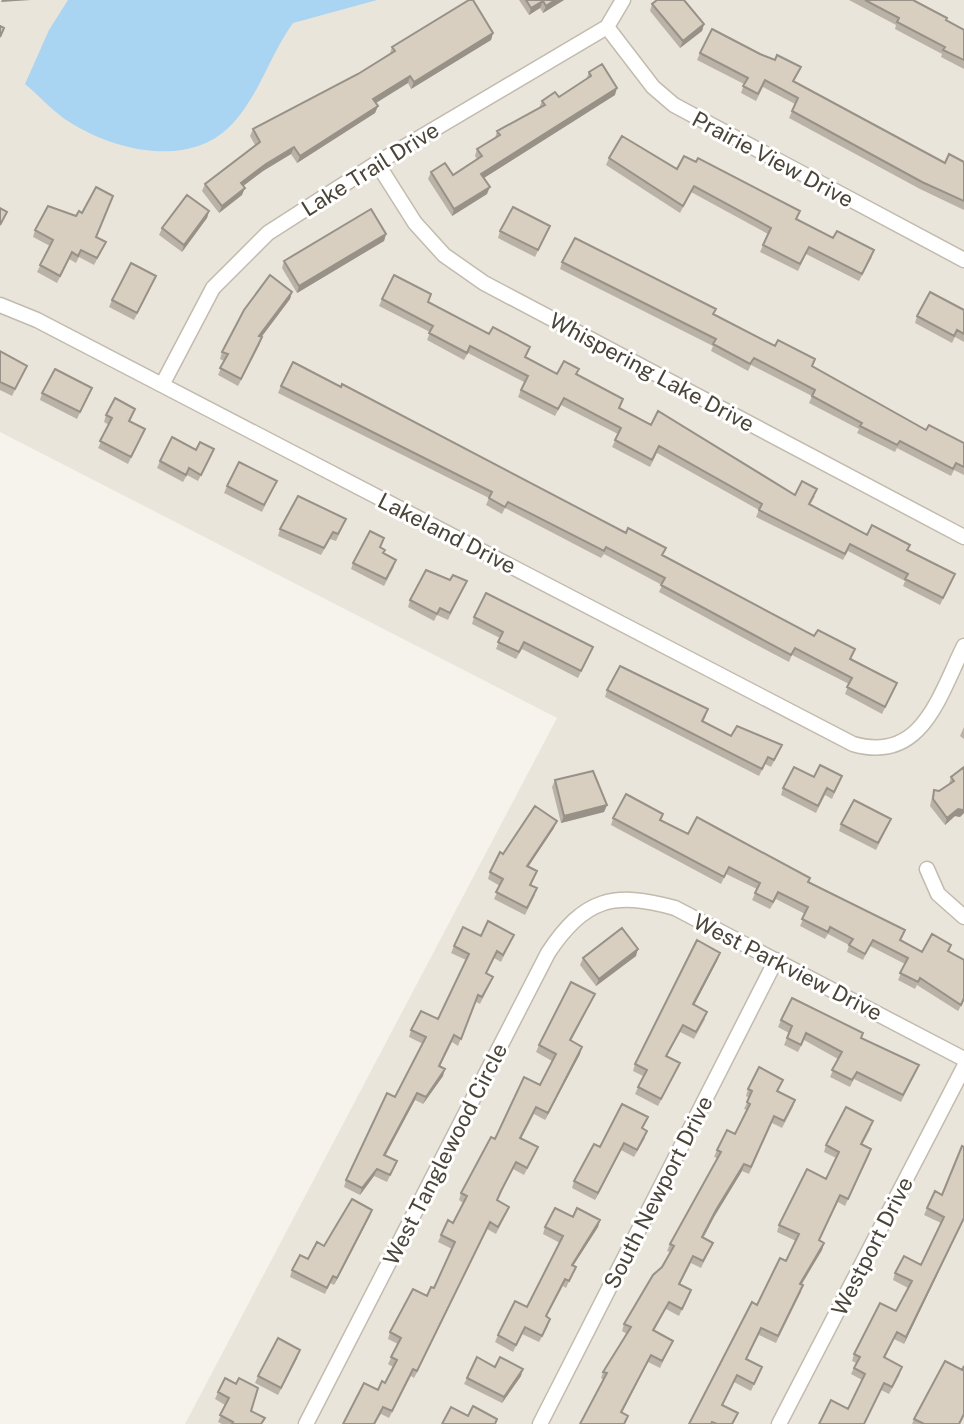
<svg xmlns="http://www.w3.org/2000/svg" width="964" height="1424" font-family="'Public Sans',sans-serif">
  <rect width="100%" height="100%" fill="#f6f3ec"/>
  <!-- residential -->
  <path fill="#eae5da" d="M0,0h964v1424h-779l372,-706 -557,-286z"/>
  <!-- water -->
  <path fill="#a9d4f2" d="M68,0h309l-84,23c-23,32 -33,70 -59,99 -41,47 -116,30 -163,1 -17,-10 -30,-26 -46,-39l24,-54z"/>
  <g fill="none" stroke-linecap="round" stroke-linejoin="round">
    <!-- street casing -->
    <g stroke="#c2bbae" stroke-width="17">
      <path id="street" d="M607,27l46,60 21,18 290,155
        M377,163l38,60 29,32 40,28 480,254
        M0,305l37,15 816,424c69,20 86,-48 111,-98
        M162,385l51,-97 55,-55 109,-70 230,-136 16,-27
        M927,869l11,25 26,23
        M306,1424l242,-471c36,-55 66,-62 127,-45l289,151
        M540,1424l236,-464
        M779,1424l185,-357"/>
    </g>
    <!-- street -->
    <use href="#street" stroke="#fff" stroke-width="14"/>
  </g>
  <!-- wall -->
  <path fill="#bab2a6" d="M519,0h45l-21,13 -3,-5 -11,7z
    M849,0h64l33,20 18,10v39l-23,-12 1,-3 -47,-25 1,-4z
    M652,4l52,20 -2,7 -22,17 -30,-37z
    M493,33l-2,7 -80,49 -3,-6 -32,20 2,3 -3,7 -78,50 -6,-9 -28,17 -20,15 -1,9 -23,18 -17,-22 3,-7 50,-39 -5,-9 3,-7 105,-55 32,-21 2,-6z
    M700,53l60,1 15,6 26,7 -7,15 151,81 19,-1v48l-44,-21 -131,-71 6,-14 -32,-17 -7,14 -15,-8 3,-9 -47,-24z
    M589,72l26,23 -131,83 3,16 -35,22 -24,-37 3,-7 22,3 24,-16 -2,-3 2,-7 18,-11 2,-7 42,-23 3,-7 17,-4 27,-17z
    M609,158l68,11 120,51 75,37 -13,24 -53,-27 -8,17 -38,-19 8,-18 -77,-42 -11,21 -74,-48z
    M209,211l-2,7 -25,34 -23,-17 3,-7z
    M76,216l21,21 6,11 -9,17 -15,-8 -3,6 -7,-4 -12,24 -20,-11 13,-26 -17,-9 2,-7z
    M550,226l-15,31 -37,-19 2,-7z
    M386,234l-2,7 -87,52 -15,-25 2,-7z
    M562,262l154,47 -2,5 99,53 113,63 38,13v32l-10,-5 -3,6 -54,-28 -2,4 -38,-19 2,-4 -50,-26 3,-7 -61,-31 -3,6 -37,-20 2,-5 -153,-77z
    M153,283l-19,37 -25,-13 3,-7z
    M292,292l-2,7 -29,38 -1,7 -22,42 -20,-11 6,-14 -4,-2 2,-7z
    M382,299l46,3 129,72 22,-5 -2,6 43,33 31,17 144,70 20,1 -5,9 57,30 41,15 47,24 -15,31 -37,-19 2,-5 -57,-30 -5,9 -87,-43 3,-7 -102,-57 -7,14 -38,-20 6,-13 -57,-29 -6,11 -37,-19 6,-15 -56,-29 -4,7 -37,-20 3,-8 -51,-26z
    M964,310v32l-9,-5 -3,6 -37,-20 2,-7z
    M0,351l27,15 -15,30 -12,-6z
    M281,386l382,170 234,127 -15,31 -37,-20 4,-10 -57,-29 -3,7 -38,-20 -92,-50 3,-7 -58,-31 -3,4 -96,-50 -3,6 -16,-9 3,-7 -211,-105z
    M92,388l-15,31 -37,-19 2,-7z
    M135,409l-5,12 12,15 -14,28 -30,-16 11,-23 -5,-3 2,-7z
    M214,449l-16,32 -11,-6 -4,7 -26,-14 3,-7 36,-11z
    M277,481l-15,31 -38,-19 3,-7z
    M346,519l-10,22 -6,-2 -9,16 -43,-19 2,-7z
    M380,548l14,19 -10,19 -33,-17 2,-6z
    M450,580l17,1 -19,39 -11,-5 -3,6 -26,-14 2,-7z
    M474,617l119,30 -15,31 -56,-29 -6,10 -20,-10 4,-11 -28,-14z
    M607,690l99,26 -3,6 28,14 48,16 -8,15 -6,-3 -6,12 -154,-79z
    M964,727v12l-4,-3z
    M964,767v46l-4,4 -5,-1 -10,9 -15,-19 2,-9 2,-7 5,1 10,-7 2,-7z
    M842,776l-10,23 -7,-4 -9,18 -35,-18 2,-7 31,-11z
    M555,780l52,25 -3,7 -43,11 -9,-36z
    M663,814l-2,6 27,14 120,49 93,58 21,11 29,-7 -2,7 15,49 -6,10 -41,-26 -2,4 -17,-9 7,-16 -35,-18 -7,14 -16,-8 2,-7 -21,-11 -3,5 -25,-13 5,-12 -29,-15 -6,10 -18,-9 5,-11 -31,-15 -5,10 -110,-59 2,-7z
    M841,824l47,2 -12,24 -37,-19z
    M554,828l-26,39 6,11 -3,7 4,10 -10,20 -31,-16 6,-13 -12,-7 2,-7 13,-18z
    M514,935l-13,27 -7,-4 -8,15 7,4 -3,7 -10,20 -4,-2 -18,44 -6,-4 -12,24 3,10 -20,28 -8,-4 -30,55 12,6 -10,21 -13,-6 -14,19 -16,-8 2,-7 49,-83 28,-53 -14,-7 2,-7 27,-11 12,-23 16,-36 -15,-7 3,-7 27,-10z
    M636,956l-40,30 -16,-21 3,-7z
    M718,959l-24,46 11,14 -11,20 -14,-7 -13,24 13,7 -22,43 -23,-12 8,-18 -10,-5 2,-7z
    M595,994l-24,47 9,13 -35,66 -11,-6 -13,25 14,15 -11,21 -11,-6 -16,32 12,6 -3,7 -10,20 -9,-5 -73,149 -3,-2 -22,42 -8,-4 -6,10h-32l42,-41 8,-16 -5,-3 10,-20 -10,-5 2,-7 44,-44 18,-39 -14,-7 3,-7 12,-12 10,-20 -4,-3 2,-7 34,-54 45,-54 12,-24 -16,-9 3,-7z
    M781,1020l80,18 55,34 -15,30 -47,-23 -4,8 -20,-10 8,-18 -34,-19 -6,12 -14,-7 5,-12 -11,-6z
    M783,1080l-5,11 17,9 -2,7 -11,21 -10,-5 -23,51 -7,-3 -28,46 -11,21 7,12 -9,18 -10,-5 -11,21 11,6 -12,26 -13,-7 -12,22 19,10 -13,27 -12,-6 -26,51 6,3 -3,8h-45l24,-44 -3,-2 2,-6 24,-38 -5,-3 2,-7 38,-57 8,-15 -3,-1 3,-7 47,-86 -3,-1 3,-7 18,-16 12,-24 -3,-1 5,-11 -3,-2 2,-7z
    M643,1128l2,10 -11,19 -13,-7 -26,50 -23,-12 2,-7 26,-34z
    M871,1128l-9,17 9,4 -2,7 -24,50 -7,-4 -19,38 5,3 -2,7 -20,34 -1,8 -25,51 -17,-8 -13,24 16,8 -11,24 -17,-9 -12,24 16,7 -5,11h-44l68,-119 29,-44 10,-20 -19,-9 2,-7 47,-46 10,-21 -12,-6 2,-7z
    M964,1147v72l-60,125 -10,-5 -9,19 15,16 -11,20 -8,-4 -17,34h-45l29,-15 14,-29 -11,-6 5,-11 -4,-2 2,-7 42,-43 12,-23 -15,-8 2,-7 26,-8 20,-42 -17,-8 3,-7 15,-13z
    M370,1216l-36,69 -4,-2 -5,11 -35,-17 2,-7 32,-24z
    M573,1217l27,3 -2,7 -25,39 3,1 -10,21 -3,-2 -17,31 2,9 -9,16 -17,-8 -9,18 -18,-10 3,-7 29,-28 33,-64 -17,-9 2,-7z
    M298,1357l-20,38 -23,-12 3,-7z
    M964,1366v50l-4,8h-48l2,-5 48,-49z
    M495,1367l26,9 -19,27 -38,-19 3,-6z
    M218,1392l33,19 10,13h-39l-4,-2 7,-17 -10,-6z"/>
  <!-- shaded-wall -->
  <path fill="#979187" d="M2,0h29l-30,2z
    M555,0h9l-21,13 3,-7z
    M543,1l-3,7 -11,7 2,-7z
    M704,24l-2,7 -22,17 3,-7z
    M493,33l-2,7 -80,49 3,-7z
    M410,76l-2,7 -37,23 2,-7z
    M617,88l-2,7 -136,86 2,-7z
    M378,106l-3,7 -78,50 3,-7z
    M294,147l-3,7 -28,17 -25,19 3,-7 25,-19z
    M490,187l-3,7 -35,22 2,-7z
    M245,188l-3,7 -23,18 3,-7z
    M209,211l-2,7 -25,34 2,-7z
    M386,234l-2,7 -87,52 2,-7z
    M292,292l-2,7 -33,44 2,-7z
    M607,805l-3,7 -43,11 3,-7z
    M958,809h6v4l-4,4 -5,-1 -10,9 2,-7z
    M557,821l-3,7 -30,45 3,-7z
    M638,949l-2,7 -40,30 3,-7z
    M720,953l-2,6 -27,52 2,-7z
    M582,1047l-2,7 -35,66 3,-7z
    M445,1069l-2,7 -20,28 3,-7z
    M417,1093l-2,7 -33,62 2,-7z
    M624,1143l-3,7 -26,50 3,-7z
    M744,1164l-2,7 -28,46 -14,27 16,-34z
    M377,1169l-3,7 -14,19 2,-7z
    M372,1210l-2,6 -36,69 3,-7z
    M964,1218v1l-60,125 2,-7z
    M600,1220l-2,7 -29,45 3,-7z
    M490,1222l-3,7 -73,149 3,-7z
    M824,1243l-2,7 -24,40 2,-6z
    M651,1355l-3,7 -30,57 3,-7z
    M523,1369l-2,7 -19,27 2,-6z"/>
  <!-- building -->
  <path fill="#d8cfc1" stroke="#979187" stroke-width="2" d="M469,0h4l20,33 -79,49 -4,-6 -37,23 5,7 -78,50 -6,-9 -28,17 -25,19 4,5 -23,18 -17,-22 55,-42 -7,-13 105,-55 37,-23 -3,-4z
    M526,0h29l-9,6 -3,-5 -12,7z
    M657,0h27l20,24 -21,17 -31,-37z
    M865,0h48l34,18 -1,2 18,10v30l-21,-10 2,-3 -48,-25 2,-4z
    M0,26l4,2 -4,9z
    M712,29l48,25 15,6 2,-5 24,12 -8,14 152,82 4,-9 15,8v39l-42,-19 -130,-71 6,-13 -33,-18 -7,14 -15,-8 5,-8 -48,-25z
    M602,64l15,24 -136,86 9,13 -36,22 -23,-37 14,-9 8,12 29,-19 -5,-7 23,-14 -3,-4 48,-26 -3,-4 13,-9 4,5 32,-21 -2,-4z
    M622,136l55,33 7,-13 12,6 2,-4 102,53 -4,8 37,19 4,-7 37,19 -12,24 -53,-27 -9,17 -37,-19 8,-17 -77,-42 -11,20 -74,-48z
    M96,187l17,9 -17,41 10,5 -9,16 -16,-8 -3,6 -6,-4 -12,24 -20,-11 13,-25 -18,-10 13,-24 28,10 3,-5 3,2z
    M187,195l22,16 -25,34 -22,-17z
    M513,207l37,19 -12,24 -38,-19z
    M0,208l7,4 -7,13z
    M371,209l15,25 -87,52 -15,-25z
    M575,238l141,71 -3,5 62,32 3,-6 37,19 -3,7 114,64 3,-5 35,18v24l-8,-4 -3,6 -53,-28 -3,4 -37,-19 2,-3 -50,-27 3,-6 -61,-32 -4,6 -37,-20 3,-5 -154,-77z
    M131,263l25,13 -19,37 -25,-13z
    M270,275l22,17 -33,44 3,1 -21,42 -21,-11 8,-14 -6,-2 22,-42z
    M394,275l37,19 -3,8 61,32 4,-7 37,20 -5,10 32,17 7,-13 15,8 -3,5 47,25 -4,9 32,17 7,-14 137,84 7,-14 15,8 -8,15 58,31 5,-10 38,20 -3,5 48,24 -12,24 -38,-19 3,-5 -58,-30 -5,10 -86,-44 3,-6 -103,-58 -7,14 -37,-20 6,-12 -57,-30 -6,11 -37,-19 7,-14 -58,-30 -3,7 -38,-20 4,-7 -51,-27z
    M930,292l34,18v24l-7,-4 -3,6 -37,-20z
    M0,351l27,15 -12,23 -15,-7z
    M293,362l48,25 1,-3 284,149 2,-5 38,20 -4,7 152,81 4,-6 37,19 -5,10 47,24 -12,24 -38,-20 5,-9 -57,-30 -4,7 -37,-20 -93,-50 4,-7 -59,-31 -2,4 -96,-49 -3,5 -16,-9 3,-6 -211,-106z
    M55,369l37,19 -12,24 -38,-19z
    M115,398l20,11 -6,12 16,8 -14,28 -31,-16 12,-23 -6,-3z
    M172,437l24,13 4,-8 14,7 -13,26 -12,-7 -3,7 -26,-14z
    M239,462l38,19 -13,24 -37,-19z
    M298,496l48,23 -8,15 -5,-2 -9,16 -44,-19z
    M370,531l14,7 -4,9 5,3 -2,3 13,7 -10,19 -33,-16z
    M426,570l24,10 3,-5 14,6 -17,32 -10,-5 -3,6 -27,-14z
    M486,593l107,54 -12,24 -57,-29 -5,10 -21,-10 5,-10 -29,-15z
    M620,666l88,43 -6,12 29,15 6,-10 45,19 -8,15 -6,-3 -6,12 -155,-79z
    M820,765l22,11 -8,16 -7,-4 -9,18 -35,-18 11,-21 20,10z
    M964,767v42l-1,1 -5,-1 -11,9 -14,-19 1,-9 5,1 15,-10 -3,-4z
    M593,771l14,34 -43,11 -9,-36z
    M626,794l37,20 -3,6 28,14 9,-17 20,11 93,50 -2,4 97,48 -5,10 22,12 10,-18 19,11 -3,6 16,9v38l-3,7 -41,-27 -2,4 -18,-9 8,-15 -35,-18 -8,14 -16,-9 4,-6 -23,-12 -2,5 -26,-13 6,-12 -30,-15 -5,10 -18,-9 5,-10 -31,-16 -5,10 -111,-59z
    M854,800l37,19 -13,24 -37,-19z
    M535,806l22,15 -30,45 10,5 -7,14 7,3 -10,20 -31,-16 7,-13 -13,-7 10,-20 3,2z
    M488,921l26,14 -11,20 -6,-4 -11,22 7,4 -11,20 -4,-2 -17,44 -7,-4 -15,31 6,3 -19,28 -9,-4 -33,62 13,6 -7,14 -13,-6 -15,19 -16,-8 41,-87 8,4 31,-60 -15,-7 10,-19 17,8 31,-65 -15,-8 9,-19 18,9z
    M622,928l16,21 -39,30 -16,-21z
    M697,940l23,13 -27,51 14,8 -11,20 -13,-7 -17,31 14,7 -19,36 -23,-12 9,-17 -12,-6z
    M571,982l24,12 -25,46 12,7 -34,66 -12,-6 -16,31 18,9 -11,21 -11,-6 -15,29 -4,9 12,7 -11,20 -8,-5 -73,149 -4,-2 -21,42 -9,-4 -9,17h-31l21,-41 14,7 4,-9 3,2 12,-23 -6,-3 10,-19 -11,-6 23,-43 14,7 4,-9 3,1 21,-46 -14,-7 7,-15 5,3 14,-27 -6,-3 30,-56 4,2 29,-62 16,8 16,-31 -17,-9z
    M792,998l71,35 -2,5 58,27 -16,30 -46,-23 -5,8 -20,-10 10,-18 -36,-19 -5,12 -14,-7 5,-12 -11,-6z
    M759,1067l24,13 -6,11 18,9 -11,21 -10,-5 -23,51 -7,-3 -28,46 -14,27 11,6 -10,18 -10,-5 -14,28 12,6 -9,19 -13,-7 -16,28 20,11 -11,20 -11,-6 -30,57 7,4 -4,8h-44l27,-51 -4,-1 28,-45 -7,-3 29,-49 9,-8 12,-21 -4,-2 51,-92 -4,-2 10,-20 8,4 15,-30 -3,-2 5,-11 -4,-2z
    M622,1104l26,13 -6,11 5,3 -10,19 -13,-7 -26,50 -24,-12 20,-37 6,3z
    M846,1107l27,14 -12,23 10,5 -23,50 -8,-4 -21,45 5,3 -24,41 3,1 -25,51 -17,-8 -15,31 16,8 -8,17 -17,-9 -15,30 16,8 -6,11h-15l-5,-2 -1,2h-22l63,-122 5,3 23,-47 6,3 13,-27 -20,-9 28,-56 19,10 13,-27 -13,-7z
    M962,1146l2,1v71l-58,119 -9,-5 -13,25 18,10 -10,20 -8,-4 -20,41h-45l12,-24 17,9 17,-35 -11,-6 6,-11 -6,-3 26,-51 16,8 16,-30 -17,-8 9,-17 17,9 23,-48 -17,-9 8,-17 7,4z
    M352,1199l20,11 -35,68 -4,-2 -6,12 -35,-18 8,-15 8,4 9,-17 7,4z
    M555,1208l18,9 4,-9 23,12 -28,45 4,2 -7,14 -4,-2 -19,37 4,3 -8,17 -17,-9 -9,18 -18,-10 17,-34 12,6 36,-71 -18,-9z
    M278,1338l22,12 -19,38 -23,-12z
    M477,1357l18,10 5,-10 23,12 -19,28 -37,-19z
    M945,1361l17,9 2,-4v48l-5,10h-35l-10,-5z
    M225,1378l11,6 3,-6 19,10 -7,23 14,7 -4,6h-29l1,-2 -13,-7 9,-17 -11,-6z
    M473,1406l24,13 -2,5h-53l9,-17 17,9z"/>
  <g text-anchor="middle" stroke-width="6" stroke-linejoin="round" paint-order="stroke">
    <!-- street labels -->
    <g font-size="22" fill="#4b4439" stroke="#fff">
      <text transform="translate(773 159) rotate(28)" y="8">Prairie View Drive</text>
      <text transform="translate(370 169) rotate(-32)" y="8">Lake Trail Drive</text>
      <text transform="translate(652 372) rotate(28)" y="8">Whispering Lake Drive</text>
      <text transform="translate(447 533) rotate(27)" y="8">Lakeland Drive</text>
      <text transform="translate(788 967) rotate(27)" y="8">West Parkview Drive</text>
      <text transform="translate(445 1154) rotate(-63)" y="8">West Tanglewood Circle</text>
      <text transform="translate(658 1192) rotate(-63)" y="8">South Newport Drive</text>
      <text transform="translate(872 1246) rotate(-63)" y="8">Westport Drive</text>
    </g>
  </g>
</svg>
